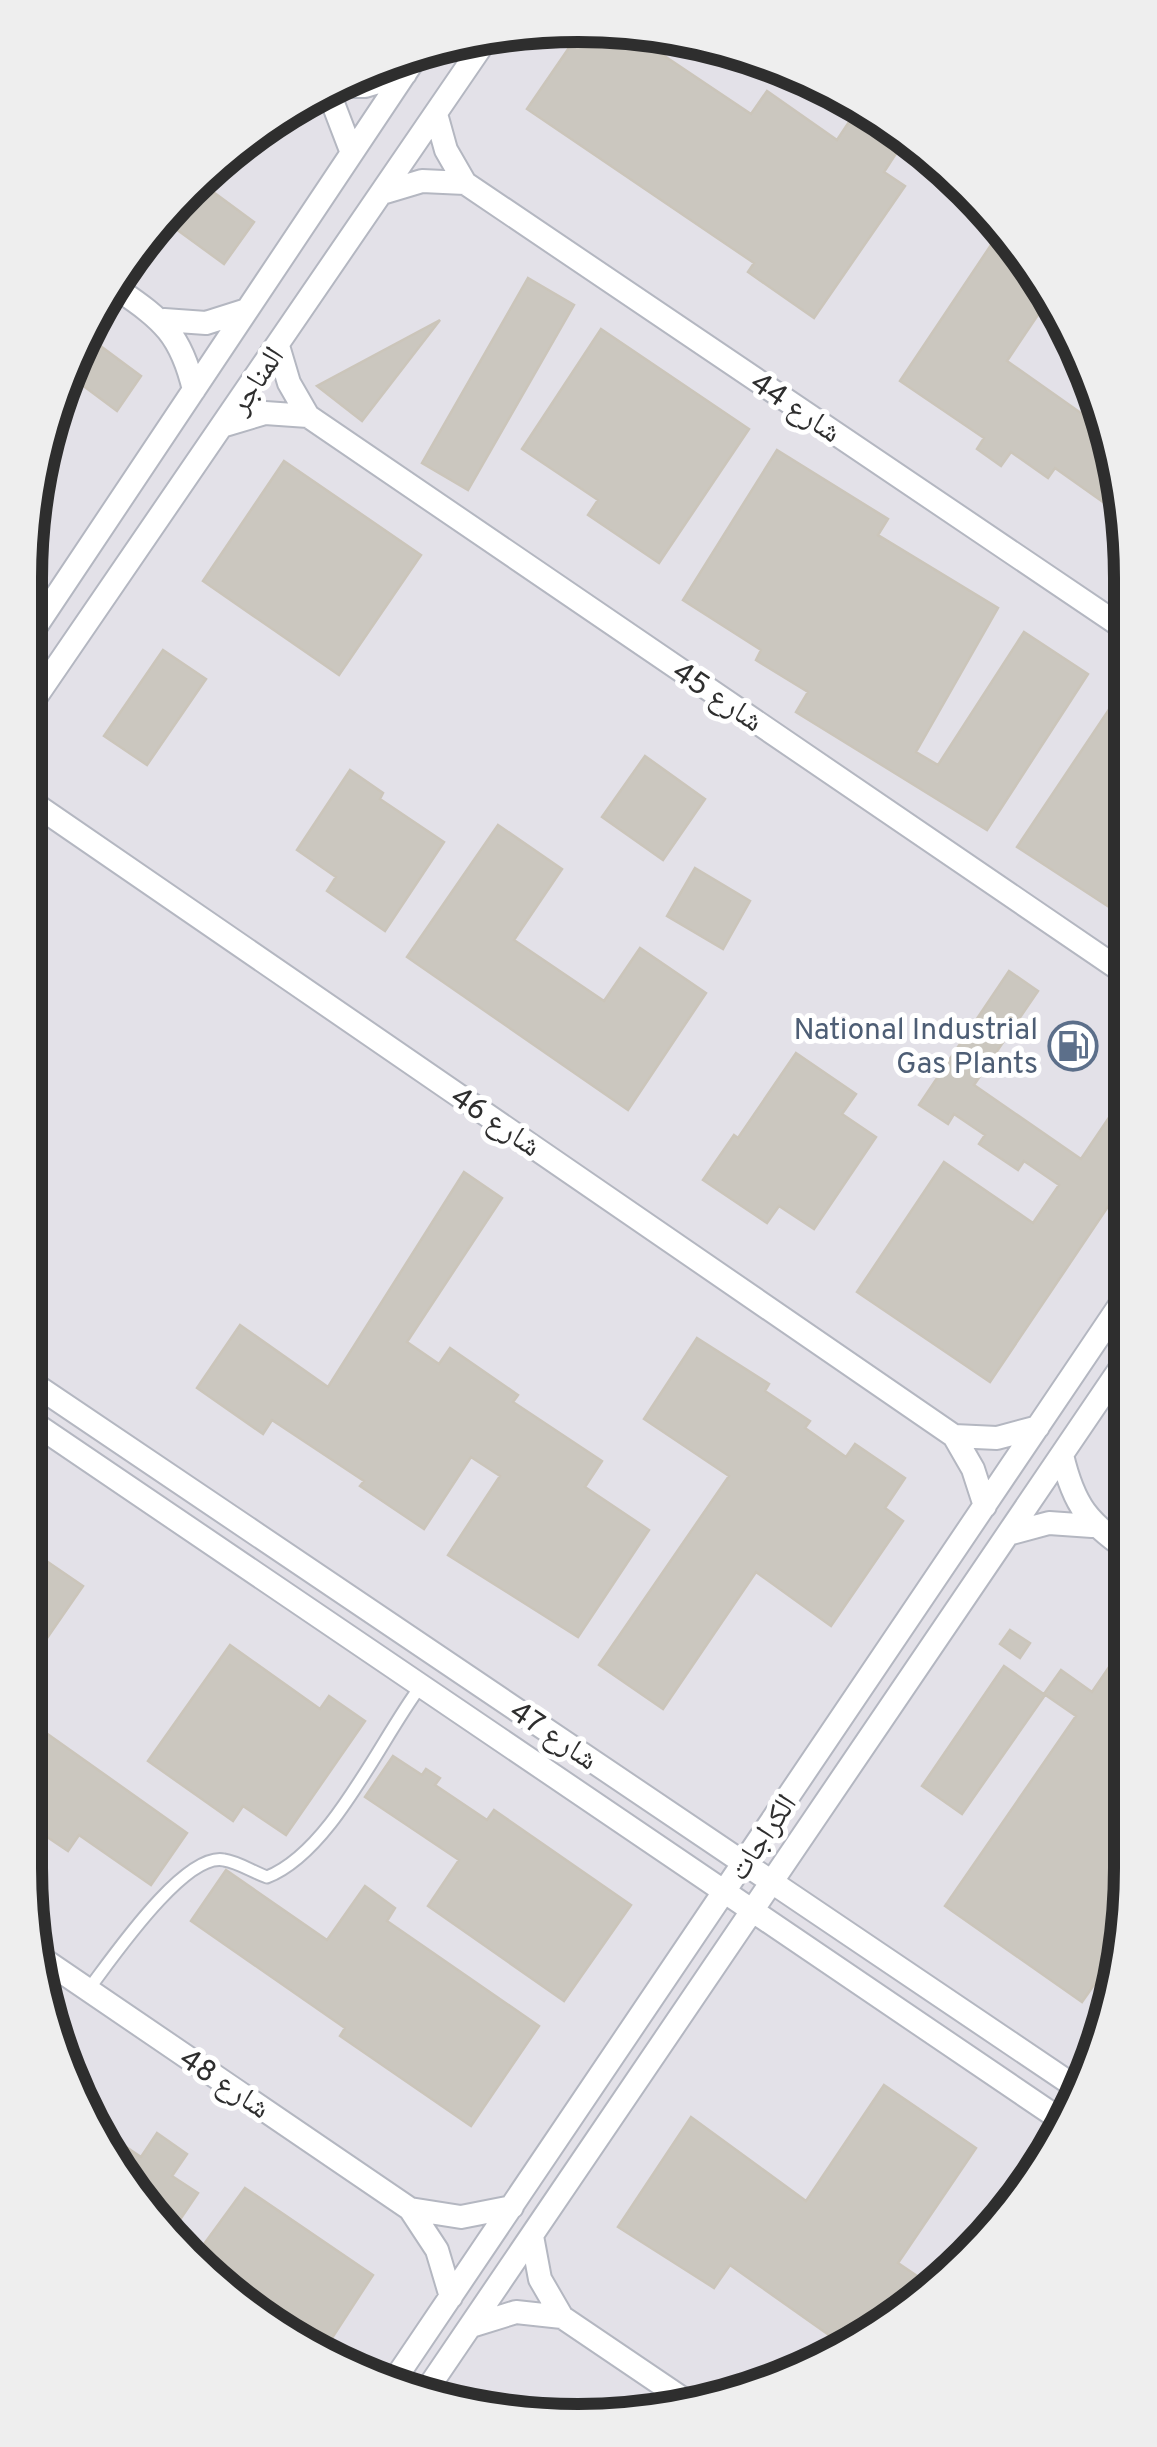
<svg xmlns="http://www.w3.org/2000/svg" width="1157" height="2447" font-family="Overpass,'Noto Naskh Arabic',sans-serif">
  <rect width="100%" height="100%" fill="#efe9e1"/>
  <!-- industrial -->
  <path fill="#e3e1e8" d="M579,25l212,42 125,73 102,102 72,124 37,140 5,1363 -42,212 -96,153 -170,131 -173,52 -181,-6 -169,-63 -161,-142 -85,-159 -30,-179v-1290l42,-212 121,-179 179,-120z"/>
  <!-- building -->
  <path fill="#cbc7bf" stroke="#cbc5ba" stroke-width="2.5" d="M584,26l80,16 -7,9 94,63 16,-23 70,49 22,-33 49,28 -24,37 21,14 -91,132 -66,-46 6,-9 -227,-154z
    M197,180l57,42 -30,42 -59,-43 23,-34z
    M991,245l47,32 12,20 -43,64 88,62 7,-11 25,107 -72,-51 -7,10 -37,-26 -10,14 -24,-17 7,-11 -84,-57z
    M528,278l46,27 -106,185 -46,-27z
    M440,320l-78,101 -45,-35z
    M601,329l148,100 -90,134 -71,-48 10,-15 -76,-51z
    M87,336l54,40 -24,35 -51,-38z
    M777,450l111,69 -10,16 120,73 -82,144 22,13 86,-133 64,42 -101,156 -191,-118 12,-20 -52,-32 5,-10 -78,-50z
    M284,461l137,94 -82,120 -136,-94z
    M163,650l43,29 -59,86 -43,-29z
    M1128,681v106l1,133 -112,-73z
    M645,756l60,43 -42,61 -61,-43z
    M350,770l33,23 -3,6 64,43 -59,89 -58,-40 9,-14 -39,-27z
    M498,825l64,44 -48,71 90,61 36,-53 66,45 -78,117 -221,-153z
    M695,868l55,33 -27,48 -56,-33z
    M1009,971l29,20 -64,94 107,74 48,-71 1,86 -140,208 -133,-90 87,-130 89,61 26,-38 -35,-24 -6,9 -39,-26 6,-9 -31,-21 -6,10 -29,-19z
    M796,1053l60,41 -14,20 34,23 -62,92 -35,-23 -12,17 -64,-43 31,-45 4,3z
    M464,1172l38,26 -95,144 32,22 11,-16 68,47 -5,7 89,59 -17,26 64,43 -71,107 -130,-82 52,-79 -29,-19 -47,72 -64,-43 4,-5 -92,-61 -9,14 -66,-46 43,-63 88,62z
    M697,1338l72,46 -4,7 45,30 -5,7 41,29 9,-13 50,34 -20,30 18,13 -72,105 -75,-54 -93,137 -64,-44 130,-189 -85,-57z
    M42,1558l41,28 -58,84v-87z
    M1010,1630l20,13 -10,15 -20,-14z
    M1131,1635l1,234 -17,86 -33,47 -137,-96 131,-190 -32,-22 17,-24 31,22z
    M230,1645l90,64 9,-13 36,25 -79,114 -43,-29 -10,15 -85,-60z
    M1004,1666l41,29 -83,119 -40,-28z
    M25,1718l162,115 -36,52 -72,-50 -11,16 -43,-29z
    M393,1756l29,19 4,-6 14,9 -5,7 52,35 7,-10 137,95 -67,96 -136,-95 31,-46 -94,-63z
    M226,1870l101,70 38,-54 30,22 -8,13 152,105 -68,100 -131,-90 5,-8 -154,-107z
    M884,2085l92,63 -78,115 31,21 -79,61 -4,-5 -3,5 -113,-80 -16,23 -96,-61 73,-110 115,84z
    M98,2128l43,29 16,-24 30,21 -15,22 26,17 -27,40 -31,-27z
    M1032,2149l11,7 -49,78 -16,12 -11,-9z
    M245,2188l128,87 -52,80 -20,-7 -105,-93z"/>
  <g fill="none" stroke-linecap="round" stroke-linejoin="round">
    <!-- lane casing -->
    <g stroke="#b4b7c1" stroke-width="15">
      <path id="lane" d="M88,1990c23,-30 96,-138 136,-130 14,2 29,12 43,17 64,-25 112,-135 153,-190"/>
    </g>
    <!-- street casing -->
    <g stroke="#b4b7c1" stroke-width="26">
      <path id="street" d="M339,86h26l40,-12
        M329,93l23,60
        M436,114l10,36 19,33 663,448
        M382,193l40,-12 43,2
        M119,290c44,30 62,45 75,100
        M164,320l42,3 41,-13
        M278,346l11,37 19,33 821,560
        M225,425l40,-12 43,3
        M25,643l391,-586
        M25,713l458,-669
        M25,785l14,22 915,629 19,33 12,37
        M25,1378l1058,714
        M25,1417l1039,705
        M954,1436l43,2 41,-11
        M1062,1455c12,51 26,68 69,97
        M1008,1534l41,-11 43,3
        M40,1957l370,252 27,41 14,47
        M410,2209l51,8 51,-10
        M532,2236l8,43 22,38 130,88
        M471,2326l45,-14 46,5
        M393,2382l737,-1092
        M424,2394l706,-1040"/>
    </g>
    <!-- lane -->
    <use href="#lane" stroke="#fff" stroke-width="11"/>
    <!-- street -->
    <use href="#street" stroke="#fff" stroke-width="22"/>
  </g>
  <!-- icons -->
  <defs>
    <g id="fuel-ring" transform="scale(2.5)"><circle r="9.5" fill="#fff" stroke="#5c6f8a" stroke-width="1.5"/><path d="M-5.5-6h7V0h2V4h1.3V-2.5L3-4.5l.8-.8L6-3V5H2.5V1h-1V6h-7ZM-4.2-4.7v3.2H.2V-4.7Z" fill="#5c6f8a"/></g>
  </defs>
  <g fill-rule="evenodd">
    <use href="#fuel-ring" x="1073" y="1046"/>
  </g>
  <g text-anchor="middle" stroke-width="10" stroke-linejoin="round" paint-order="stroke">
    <!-- street labels -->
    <g font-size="30" fill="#2e2e2e" stroke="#fff">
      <text transform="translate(256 380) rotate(-56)" y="10">المناجر</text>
      <text transform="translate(796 407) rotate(34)" y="10">شارع 44</text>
      <text transform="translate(718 696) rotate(34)" y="10">شارع 45</text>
      <text transform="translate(496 1121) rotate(34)" y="10">شارع 46</text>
      <text transform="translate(554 1735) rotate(34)" y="10">شارع 47</text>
      <text transform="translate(762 1837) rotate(-56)" y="10">الكراجات</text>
      <text transform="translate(225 2083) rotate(34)" y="10">شارع 48</text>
    </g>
    <!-- service labels -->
    <g font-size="30" fill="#4e5e75" stroke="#fff" text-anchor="end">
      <text x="1038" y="1039">National Industrial<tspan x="1038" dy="34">Gas Plants</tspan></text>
    </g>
  </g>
  <!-- crop -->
  <path d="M0 0H1157V2447H0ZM578 42H578A536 536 0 0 1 1114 578V1868A536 536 0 0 1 578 2404H578A536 536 0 0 1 42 1868V578A536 536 0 0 1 578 42Z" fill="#eee" fill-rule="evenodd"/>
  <path fill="none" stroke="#2e2e2e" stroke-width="12" d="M578 42H578A536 536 0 0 1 1114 578V1868A536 536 0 0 1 578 2404H578A536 536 0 0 1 42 1868V578A536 536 0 0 1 578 42Z"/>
</svg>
